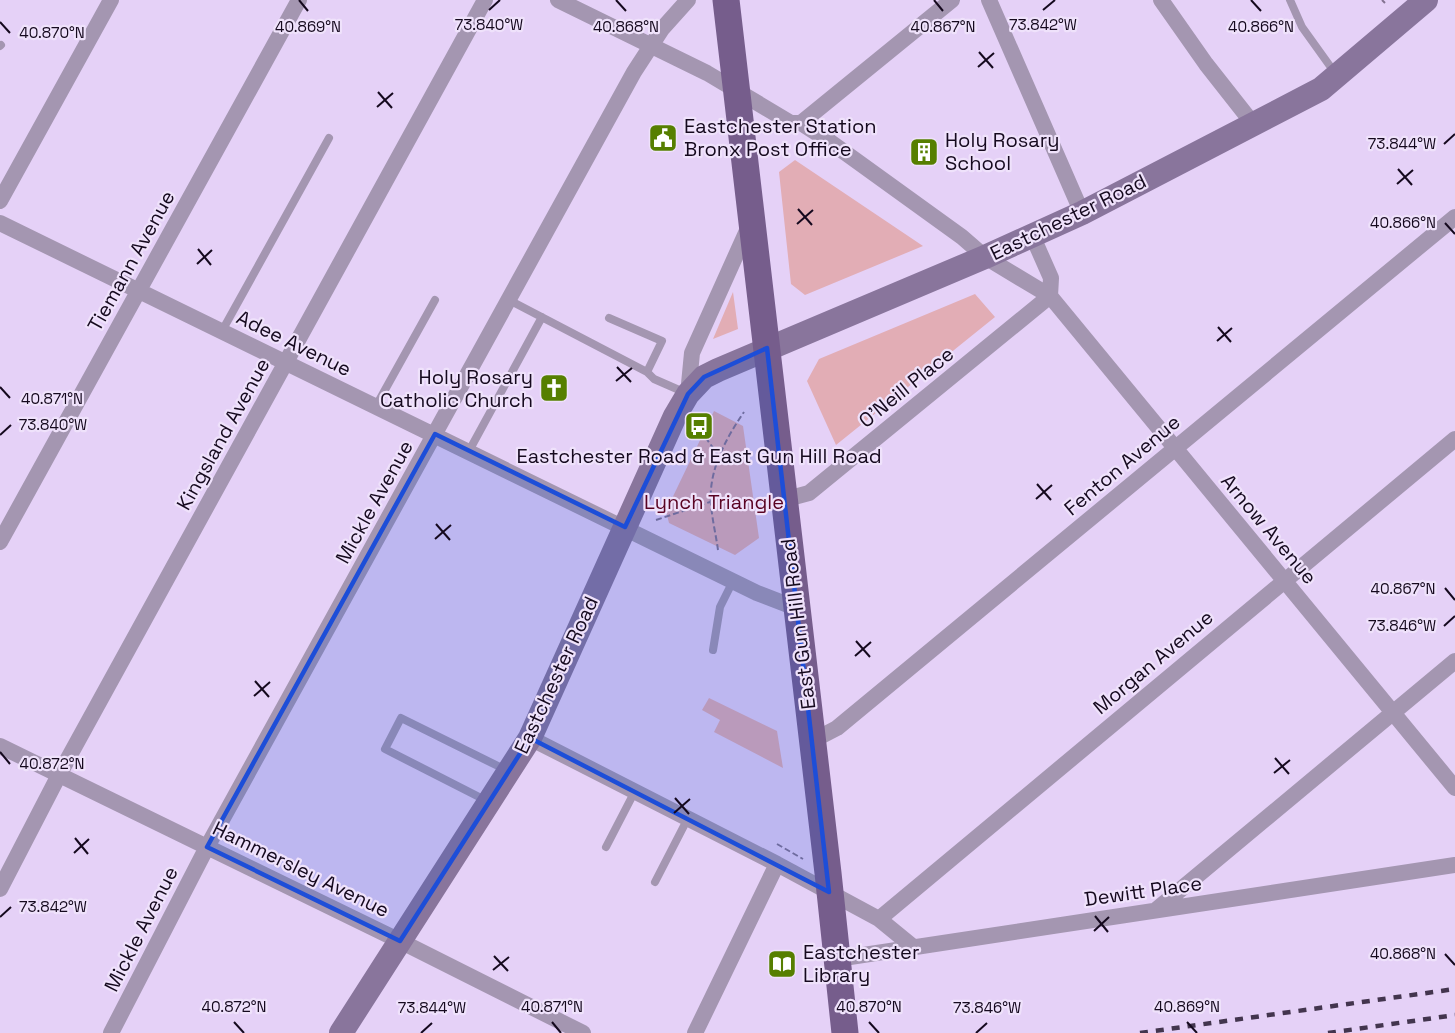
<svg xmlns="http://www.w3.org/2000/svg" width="1455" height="1033" font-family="'Space Grotesk',sans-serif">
  <rect width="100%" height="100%" fill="#e5d1f7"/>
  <!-- green -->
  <path fill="#e2adb5" d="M795,160l128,86 -118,49 -14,-11 -12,-112z
    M733,292l5,37 -25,10z
    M975,294l20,23 -159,128 -29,-64 12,-22z
    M714,411l29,15 16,112 -24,17 -66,-32 -3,-12z
    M709,698l68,33 6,37 -69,-36 6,-12 -18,-10z"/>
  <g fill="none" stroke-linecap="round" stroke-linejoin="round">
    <!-- path -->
    <path stroke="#837391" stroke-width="2" stroke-dasharray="6 3" stroke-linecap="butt" d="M1382,0l3,3
      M700,430l19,26
      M656,520l54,-18
      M718,550c-2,-15 -6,-31 -7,-46 -3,-33 15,-66 33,-92
      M777,844l26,15"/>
    <!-- lane -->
    <path stroke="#a496b1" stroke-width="8" d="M1290,0l12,27 33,46
      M0,46l1,-1
      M509,300l138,72 7,7 32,14
      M609,318l53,23 -15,31
      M222,331l107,-193
      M376,406l59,-106
      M469,451l73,-134
      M713,650l7,-43 13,-26
      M487,801l-102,-52 16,-31 105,52
      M606,847l29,-56
      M655,882l33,-64"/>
    <!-- street -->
    <path stroke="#a496b1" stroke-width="16" d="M558,0l149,73 84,50h10l28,18 133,96 23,20 65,39 405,492
      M989,0l93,213
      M1161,0l45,64 48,61
      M801,123l151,-123
      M0,201l111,-201
      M0,223l757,370 39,15
      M688,394l4,-41 58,-129
      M783,500l26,-7 241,-197 1,-18 -19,-43
      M0,542l299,-542
      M530,738l247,126 102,55 33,27
      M812,741l25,-13 618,-511
      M0,746l400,195 183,92
      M0,889l59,-114 426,-775
      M1156,910l299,-249
      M879,919l576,-480
      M837,959l618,-94
      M111,1033l96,-186 427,-775 28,-43 26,-29
      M695,1033l82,-169"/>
    <!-- secondary -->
    <path stroke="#89759c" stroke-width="24" d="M341,1033l189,-295 145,-322 13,-22 16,-17 14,-7 267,-113 97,-44 239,-124 105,-89"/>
    <!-- primary -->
    <path stroke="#765d8c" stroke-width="27" d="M726,0l102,873 17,160"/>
    <!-- rail -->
    <path stroke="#43354e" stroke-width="4.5" stroke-dasharray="8 8" stroke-linecap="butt" d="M1140,1033l315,-44
      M1328,1033l127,-18"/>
  </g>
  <!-- marked area -->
  <path fill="#1d4ed8" fill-opacity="0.2" stroke="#1d4ed8" stroke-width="4.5" stroke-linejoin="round" d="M767,348l62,544 -299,-154 -130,203 -193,-94 228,-413 190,93 63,-133 16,-17z"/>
  <!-- ticks -->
  <path fill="none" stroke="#15091e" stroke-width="2" d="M299,0l9,11M616,0l10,11M934,0l9,11M1251,0l10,11M489,10l11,-10M1043,10l12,-10M0,22l10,11M979,52l14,16M978,67l16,-14M378,92l14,16M377,107l16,-14M1444,144l11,-10M1398,169l14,16M1397,184l16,-14M798,209l14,16M1445,223l10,11M797,224l16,-14M198,249l13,16M197,264l15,-14M1218,327l13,15M1217,341l15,-13M617,367l14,15M616,381l16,-13M0,387l10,11M0,435l11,-10M1037,484l14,16M1036,499l16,-14M436,524l14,16M435,539l16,-14M1445,588l10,12M1444,626l11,-10M856,641l14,16M855,656l16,-14M255,681l14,16M254,696l16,-14M0,752l10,12M1275,758l14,16M1274,773l16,-13M675,798l14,16M674,813l16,-14M75,838l13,16M74,853l15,-14M1095,916l13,16M0,917l11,-10M1094,931l15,-14M1445,954l10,11M494,956l14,15M493,970l16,-13M234,1022l10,11M552,1022l9,11M869,1022l10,11M1187,1022l10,11M421,1033l11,-10M976,1033l11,-10"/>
  <!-- icons -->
  <defs>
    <g id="civic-square" transform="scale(1.5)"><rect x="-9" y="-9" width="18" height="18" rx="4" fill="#567f00" stroke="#efe2fb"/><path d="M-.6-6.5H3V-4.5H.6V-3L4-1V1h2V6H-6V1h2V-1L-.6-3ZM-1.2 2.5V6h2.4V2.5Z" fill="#fff"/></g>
    <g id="building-square" transform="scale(1.5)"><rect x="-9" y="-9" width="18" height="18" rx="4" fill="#567f00" stroke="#efe2fb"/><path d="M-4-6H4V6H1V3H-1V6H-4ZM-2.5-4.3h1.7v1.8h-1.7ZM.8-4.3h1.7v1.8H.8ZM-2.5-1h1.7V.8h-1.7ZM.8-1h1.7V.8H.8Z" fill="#fff"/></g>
    <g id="church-square" transform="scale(1.5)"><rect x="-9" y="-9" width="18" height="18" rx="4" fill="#567f00" stroke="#efe2fb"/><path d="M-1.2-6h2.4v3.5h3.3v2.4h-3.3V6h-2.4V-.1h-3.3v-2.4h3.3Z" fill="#fff"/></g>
    <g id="bus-square" transform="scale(1.5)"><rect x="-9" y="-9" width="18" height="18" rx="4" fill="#567f00" stroke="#efe2fb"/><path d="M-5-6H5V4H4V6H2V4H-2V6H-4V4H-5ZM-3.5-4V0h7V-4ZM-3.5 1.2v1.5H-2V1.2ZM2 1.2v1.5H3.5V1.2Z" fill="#fff"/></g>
    <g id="library-square" transform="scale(1.5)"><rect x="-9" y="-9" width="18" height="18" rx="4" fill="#567f00" stroke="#efe2fb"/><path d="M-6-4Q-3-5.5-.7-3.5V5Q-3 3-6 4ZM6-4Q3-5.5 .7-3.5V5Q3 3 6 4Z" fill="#fff"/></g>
  </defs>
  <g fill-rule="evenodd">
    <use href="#civic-square" x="663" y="138"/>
    <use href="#building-square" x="924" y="152"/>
    <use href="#church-square" x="554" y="388"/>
    <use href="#bus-square" x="699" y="426"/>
    <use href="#library-square" x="782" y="964"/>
  </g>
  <g text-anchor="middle" stroke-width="4.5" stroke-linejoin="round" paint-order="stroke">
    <!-- poi labels -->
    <g font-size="20" fill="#15091e" stroke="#efe2fb" text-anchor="start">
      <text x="684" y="133">Eastchester Station<tspan x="684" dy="23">Bronx Post Office</tspan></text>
      <text x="945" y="147">Holy Rosary<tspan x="945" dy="23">School</tspan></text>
      <text x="533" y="384" text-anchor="end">Holy Rosary<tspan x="533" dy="23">Catholic Church</tspan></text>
      <text x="699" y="463" text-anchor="middle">Eastchester Road &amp; East Gun Hill Road</text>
      <text x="803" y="959">Eastchester<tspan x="803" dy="23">Library</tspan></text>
    </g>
    <!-- street labels -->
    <g font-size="20" fill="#15091e" stroke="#efe2fb">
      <text transform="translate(1068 217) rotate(-26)" y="7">Eastchester Road</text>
      <text transform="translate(131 261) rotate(-61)" y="7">Tiemann Avenue</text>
      <text transform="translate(294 343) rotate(26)" y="7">Adee Avenue</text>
      <text transform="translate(906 387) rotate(-39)" y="7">O'Neill Place</text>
      <text transform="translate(223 434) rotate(-61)" y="7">Kingsland Avenue</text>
      <text transform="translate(1122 465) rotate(-40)" y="7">Fenton Avenue</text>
      <text transform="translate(374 502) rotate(-61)" y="7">Mickle Avenue</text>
      <text transform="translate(1269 529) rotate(50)" y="7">Arnow Avenue</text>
      <text transform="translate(798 624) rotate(-97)" y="7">East Gun Hill Road</text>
      <text transform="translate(1153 662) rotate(-40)" y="7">Morgan Avenue</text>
      <text transform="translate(556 675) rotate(-65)" y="7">Eastchester Road</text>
      <text transform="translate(301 869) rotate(26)" y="7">Hammersley Avenue</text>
      <text transform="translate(1143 891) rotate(-8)" y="7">Dewitt Place</text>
      <text transform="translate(141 929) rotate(-63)" y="7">Mickle Avenue</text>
    </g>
    <!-- park labels -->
    <g font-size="20" fill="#590322" stroke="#efe2fb">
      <text x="714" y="509">Lynch Triangle</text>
    </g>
  </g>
  <g font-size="15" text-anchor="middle" fill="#15091e" stroke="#efe2fb" stroke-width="4.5" stroke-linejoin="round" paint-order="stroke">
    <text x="489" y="30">73.840°W</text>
    <text x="1043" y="30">73.842°W</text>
    <text x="308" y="32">40.869°N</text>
    <text x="626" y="32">40.868°N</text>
    <text x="943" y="32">40.867°N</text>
    <text x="1261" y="32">40.866°N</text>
    <text x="52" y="38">40.870°N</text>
    <text x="1402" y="149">73.844°W</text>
    <text x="1403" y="228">40.866°N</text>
    <text x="52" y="404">40.871°N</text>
    <text x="53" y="430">73.840°W</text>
    <text x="1403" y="594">40.867°N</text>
    <text x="1402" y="631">73.846°W</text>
    <text x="52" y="769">40.872°N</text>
    <text x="53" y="912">73.842°W</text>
    <text x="1403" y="959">40.868°N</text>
    <text x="234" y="1012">40.872°N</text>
    <text x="552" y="1012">40.871°N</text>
    <text x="869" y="1012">40.870°N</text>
    <text x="1187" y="1012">40.869°N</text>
    <text x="432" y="1013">73.844°W</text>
    <text x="987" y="1013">73.846°W</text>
  </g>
</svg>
